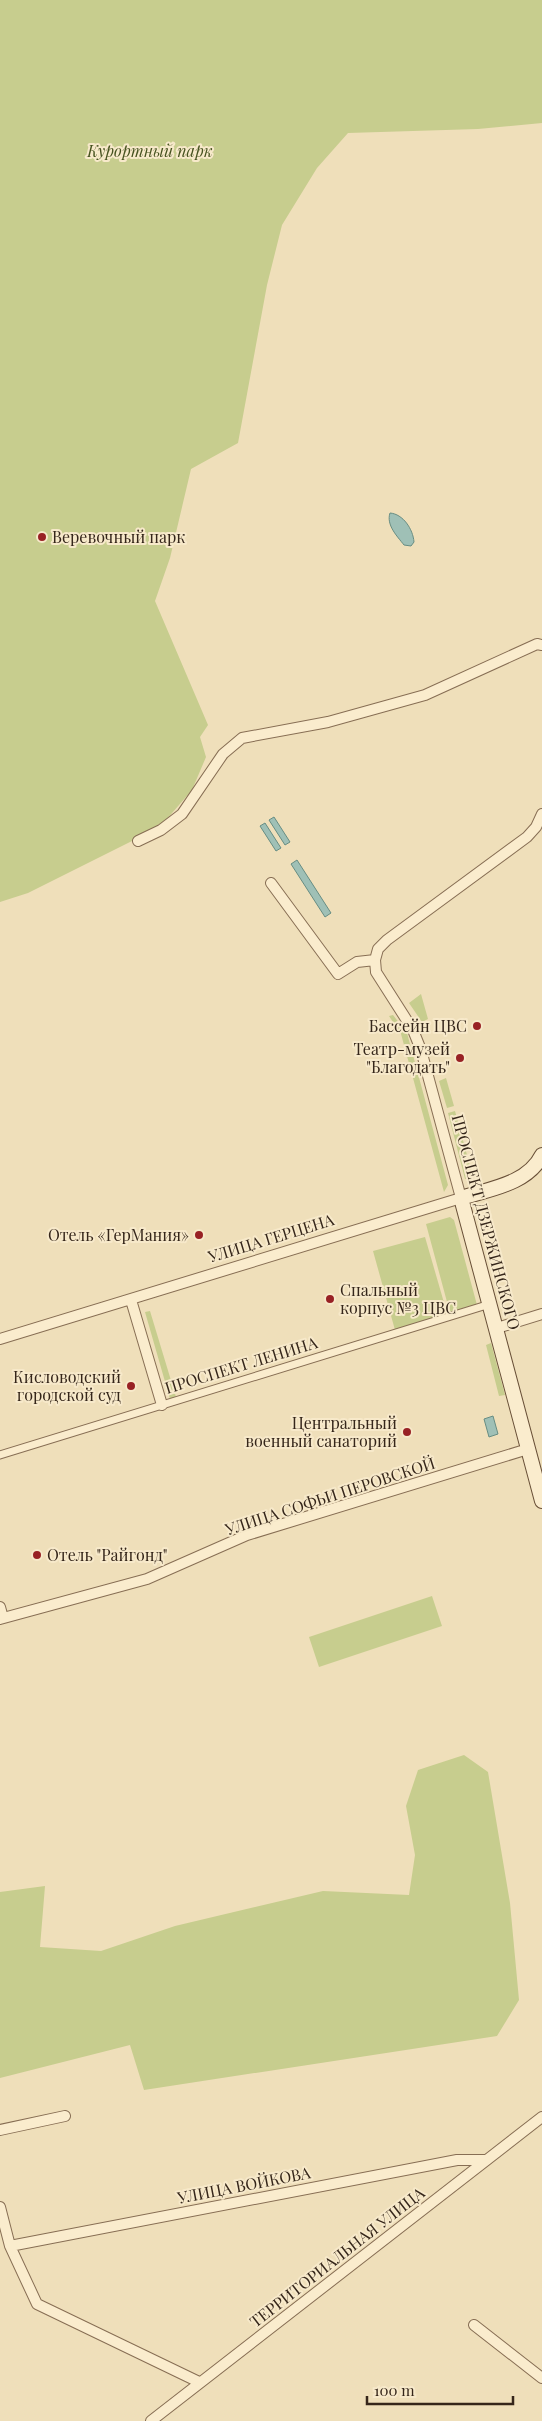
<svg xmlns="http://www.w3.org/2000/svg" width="542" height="2421" font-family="'Playfair Display',serif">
  <rect width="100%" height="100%" fill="#efdfba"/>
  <!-- green -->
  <path fill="#c7cd8e" d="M0,0h542v123l-64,6 -130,4 -31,35 -35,57 -15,60 -29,158 -47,26 -21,89 -15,43 53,124 -8,12 6,20 -14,33 -26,30 -28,18 -110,55 -28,9z
    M421,994l7,25 -6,3 -13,-19z
    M393,1015l14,18 41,152 -4,7 -43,-158 -12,-18z
    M446,1078l8,28 -7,2 -8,-27z
    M455,1111l18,66 -8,2 -17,-66z
    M450,1217l4,3 23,85 -27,8 -24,-89z
    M425,1237l22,76 -52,17 -22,-79z
    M150,1311l26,86 -6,2 -25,-87z
    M491,1343l14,52 -6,1 -13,-51z
    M432,1596l10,30 -123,41 -10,-30z
    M464,1755l24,17 22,131 9,97 -22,36 -353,54 -14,-45 -130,33v-186l45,-6 -5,61 61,4 74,-25 148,-35 86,4 6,-40 -9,-49 12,-36z"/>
  <!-- water -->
  <path fill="#9fc0b6" stroke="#678d83" d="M390,513c13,1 23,16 24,29l-3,4 -7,-1c-7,-9 -18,-20 -14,-32z
    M274,817l16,25 -5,3 -16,-25z
    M265,823l16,25 -5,3 -16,-25z
    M297,860l34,53 -6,4 -34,-53z
    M493,1416l5,18 -9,3 -5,-18z"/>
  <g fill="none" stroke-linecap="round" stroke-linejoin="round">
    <!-- pedestrian casing -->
    <g stroke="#876e54" stroke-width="9">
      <path id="pedestrian" d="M0,1455l490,-151"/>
    </g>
    <!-- minor casing -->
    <g stroke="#876e54" stroke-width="12">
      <path id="minor" d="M138,841l23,-11 21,-16 41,-60 19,-16 86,-16 97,-27 112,-51 5,1
        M271,883l67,91 19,-12 18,-2
        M131,1300l31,105
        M497,1328l45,-14
        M0,1339l461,-141 -40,-148 -8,-20 -37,-58 -1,-12 3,-11 9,-9 140,-103 9,-10 6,-13
        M0,1607l3,11
        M0,1619l147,-40 100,-44 281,-86
        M0,2130l65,-14
        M0,2207l10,39 27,58 162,78
        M10,2246l447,-86h28
        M474,2325l68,53
        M151,2421l391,-304"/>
    </g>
    <!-- secondary casing -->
    <g stroke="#684f37" stroke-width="16">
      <path id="secondary" d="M542,1155c-14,29 -53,34 -81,43l81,303"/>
    </g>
    <!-- pedestrian -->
    <use href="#pedestrian" stroke="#faeccd" stroke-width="7"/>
    <!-- minor -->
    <use href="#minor" stroke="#faeccd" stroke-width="10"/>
    <!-- secondary -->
    <use href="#secondary" stroke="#faeccd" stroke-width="14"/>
  </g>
  <!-- markers -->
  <g fill="#982124" stroke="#f7e9ca" stroke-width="2">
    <circle cx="42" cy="537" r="5"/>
    <circle cx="477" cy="1026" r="5"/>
    <circle cx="460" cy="1058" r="5"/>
    <circle cx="199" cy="1235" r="5"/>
    <circle cx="330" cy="1299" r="5"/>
    <circle cx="131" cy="1386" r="5"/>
    <circle cx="407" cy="1432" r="5"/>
    <circle cx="37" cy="1555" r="5"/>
  </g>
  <g text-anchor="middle" stroke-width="4" stroke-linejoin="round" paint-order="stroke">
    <!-- park labels -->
    <g font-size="16" font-style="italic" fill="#46521f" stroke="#f7e9ca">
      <text x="150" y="157">Курортный парк</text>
    </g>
    <!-- poi labels -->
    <g font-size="16" fill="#35261a" stroke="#f7e9ca" text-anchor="end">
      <text x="52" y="543" text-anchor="start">Веревочный парк</text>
      <text x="467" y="1032">Бассейн ЦВС</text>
      <text x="450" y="1055">Театр-музей<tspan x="450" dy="18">"Благодать"</tspan></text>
      <text x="189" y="1241">Отель «ГерМания»</text>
      <text x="340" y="1296" text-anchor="start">Спальный<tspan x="340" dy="18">корпус №3 ЦВС</tspan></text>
      <text x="121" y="1383">Кисловодский<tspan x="121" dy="18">городской суд</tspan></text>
      <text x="397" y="1429">Центральный<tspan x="397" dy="18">военный санаторий</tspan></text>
      <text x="47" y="1561" text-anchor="start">Отель "Райгонд"</text>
    </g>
    <!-- street labels -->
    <g font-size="16" fill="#35261a" stroke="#f7e9ca">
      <text transform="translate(486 1222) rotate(75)" y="6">ПРОСПЕКТ ДЗЕРЖИНСКОГО</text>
      <text transform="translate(271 1238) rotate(-17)" y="6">УЛИЦА ГЕРЦЕНА</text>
      <text transform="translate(241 1365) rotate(-17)" y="6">ПРОСПЕКТ ЛЕНИНА</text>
      <text transform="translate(330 1496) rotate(-18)" y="6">УЛИЦА СОФЬИ ПЕРОВСКОЙ</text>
      <text transform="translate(244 2185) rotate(-11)" y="6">УЛИЦА ВОЙКОВА</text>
      <text transform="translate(337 2257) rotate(-38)" y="6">ТЕРРИТОРИАЛЬНАЯ УЛИЦА</text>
    </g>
  </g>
  <!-- scale -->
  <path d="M367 2396v8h146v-8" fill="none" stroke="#35261a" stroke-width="2.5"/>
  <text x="374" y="2396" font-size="15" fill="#35261a" stroke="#f7e9ca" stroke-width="4" paint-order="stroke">100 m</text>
</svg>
